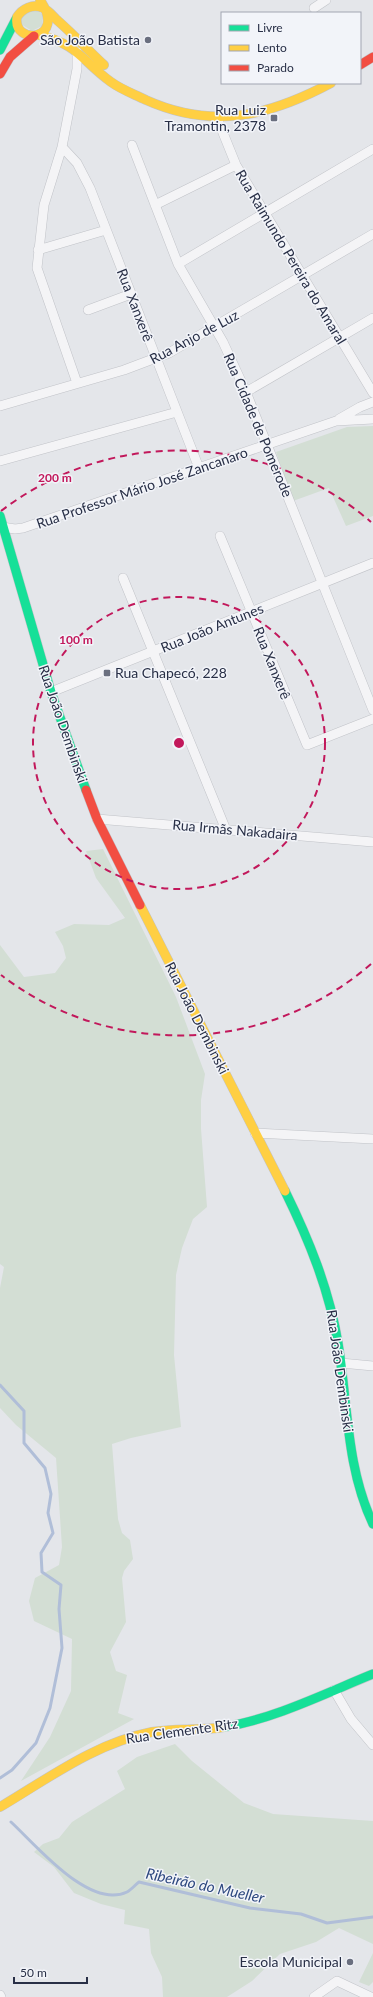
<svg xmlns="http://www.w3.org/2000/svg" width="373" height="1997" font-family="Lato,sans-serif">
  <rect width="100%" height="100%" fill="#e4e6ea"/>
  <!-- green -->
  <path fill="#d3ded4" d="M35,8l8,7 -1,11 -10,5 -11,-7 1,-11z
    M373,426v90l-27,10 -17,-38 -36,13 -17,-49 71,-25z
    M103,849l73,148 29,77 -4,26v29l6,78 -14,12 -11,29 -6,27 -2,80 7,72 -50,11 -19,6 6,75 4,14 8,7 3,19 -9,12 -2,7 4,44 -16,30 6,19 11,4 -9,38 16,6 -113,62 29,-44 21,-46 1,-52 -38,-18 -5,-20 6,-23 24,-13 3,-18 -6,-89 -40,-33 -16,-17v-120l4,-21 -4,-3v-319l24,32 31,-4 11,-15 -3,-12 -8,-14 19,-8 35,1 16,-7 -29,-40 -10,-27z
    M175,1744l17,17 52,42 29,11 100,7v123l-34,-16 -23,14 -36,12 -28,27 -25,16h-64l-1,-20 -11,-24 -2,-24 -25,-5 1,-14 -24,-6 -27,-11 -20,-26 -20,-15 9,-8 16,-6 13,-16 53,-33 -8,-18 20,-14z
    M373,1953v29l-4,4 -10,-4z"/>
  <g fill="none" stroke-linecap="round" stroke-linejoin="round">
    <!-- stream -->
    <path stroke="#b0bed8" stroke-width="3" d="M0,1385l24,26v32l21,25 6,26 -3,19 5,20 -12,20 1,19 19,13 -2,24 3,39 -12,60 -14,35 -24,27 -12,8
      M11,1822c25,23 78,88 116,70 4,-2 8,-7 12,-10l111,26 51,6 26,9 46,-6"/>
    <!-- street casing -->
    <g stroke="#c1c3c8" stroke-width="10">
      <path id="street" d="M314,8l12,-8
        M77,52v17l-15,78 -18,58 -7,63 40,115
        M217,118l19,47 137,228
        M132,145l46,119 45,78 23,50 127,318
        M62,147l15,16 13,25 109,280
        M155,205l81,-40
        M38,250l68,-20
        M178,264l195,-115
        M88,310l43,-16
        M246,392l127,-74
        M0,406l124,-36 45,-17 204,-119
        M339,419l21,-12 13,-5
        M0,461l177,-49
        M2,527l13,2 8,-1 313,-107 37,-2
        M220,536l87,209 66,-26
        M123,578l103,252
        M51,692l322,-129
        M97,819l276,23
        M255,1133l118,6
        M341,1363l32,3
        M334,1690l17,29 22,26
        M0,1995l1,2
        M314,1997l23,-16 34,16"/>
    </g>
    <!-- fast casing -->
    <g stroke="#c1c3c8" stroke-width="10">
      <path id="fast" d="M0,50l16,-31
        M0,516l51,176 35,98
        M285,1191c24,49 44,98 53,152 10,61 8,124 35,181
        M224,1727c50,-8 102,-34 149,-53"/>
    </g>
    <!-- slow casing -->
    <g stroke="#c1c3c8" stroke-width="10">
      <path id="slow" d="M40,0c28,41 -28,46 -23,17 5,-8 16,-14 26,-9 5,2 10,8 14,12 16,14 31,30 47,45
        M39,35c39,9 43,26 72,47 11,8 23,12 35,18 67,30 123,16 185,-17
        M140,905l145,286
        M0,1807c49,-29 95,-64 152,-75 23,-4 48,-1 72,-5"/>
    </g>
    <!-- jam casing -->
    <g stroke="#c1c3c8" stroke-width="10">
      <path id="jam" d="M360,65l13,-8
        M0,74l10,-17 24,-21
        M86,790l11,29 43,86"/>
    </g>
    <!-- street -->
    <use href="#street" stroke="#f4f4f6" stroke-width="9"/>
    <!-- fast -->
    <use href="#fast" stroke="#16e098" stroke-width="9"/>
    <!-- slow -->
    <use href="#slow" stroke="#ffcf43" stroke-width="9"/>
    <!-- jam -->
    <use href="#jam" stroke="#f24e42" stroke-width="9"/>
  </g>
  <!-- distance rings -->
  <g fill="none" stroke="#c2185b" stroke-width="2" stroke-dasharray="7 5">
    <circle cx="179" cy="743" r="146"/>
    <path d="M371 964A293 293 0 0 1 1 975M1 511A293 293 0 0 1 371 522"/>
  </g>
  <!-- markers -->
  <g fill="#6a6f7f" stroke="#f2f4f9" stroke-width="1.5">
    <circle cx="148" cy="40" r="4"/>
    <rect x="270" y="114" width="8" height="8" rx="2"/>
    <rect x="103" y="669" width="8" height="8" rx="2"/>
    <circle cx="350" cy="1962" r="4"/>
  </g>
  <g text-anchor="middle" stroke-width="3" stroke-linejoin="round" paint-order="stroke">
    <!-- poi labels -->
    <g font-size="14" fill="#282f46" stroke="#f2f4f9" text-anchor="end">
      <text x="140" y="45">São João Batista</text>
      <text x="266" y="115">Rua Luiz<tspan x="266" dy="16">Tramontin, 2378</tspan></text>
      <text x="115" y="678" text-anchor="start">Rua Chapecó, 228</text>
      <text x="342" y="1967">Escola Municipal</text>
    </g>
    <!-- street labels -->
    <g font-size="14" fill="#282f46" stroke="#f2f4f9">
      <text transform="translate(291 257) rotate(59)" y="5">Rua Raimundo Pereira do Amaral</text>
      <text transform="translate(135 305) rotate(69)" y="5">Rua Xanxerê</text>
      <text transform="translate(194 337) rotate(-28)" y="5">Rua Anjo de Luz</text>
      <text transform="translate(258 425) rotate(67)" y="5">Rua Cidade de Pomerode</text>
      <text transform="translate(142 488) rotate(-19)" y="5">Rua Professor Mário José Zancanaro</text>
      <text transform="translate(212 628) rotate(-22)" y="5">Rua João Antunes</text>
      <text transform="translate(272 663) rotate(68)" y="5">Rua Xanxerê</text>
      <text transform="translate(63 724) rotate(71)" y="5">Rua João Dembinski</text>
      <text transform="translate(235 830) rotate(5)" y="5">Rua Irmãs Nakadaira</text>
      <text transform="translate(197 1018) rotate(63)" y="5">Rua João Dembinski</text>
      <text transform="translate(340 1371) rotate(82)" y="5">Rua João Dembinski</text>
      <text transform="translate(182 1731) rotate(-8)" y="5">Rua Clemente Ritz</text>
    </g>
    <!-- water labels -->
    <g font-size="15" font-style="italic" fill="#2d487f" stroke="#f2f4f9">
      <text transform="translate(205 1886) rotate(12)" y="5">Ribeirão do Mueller</text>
    </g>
  </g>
  <circle cx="179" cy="743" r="6" fill="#c2185b" stroke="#f2f4f9" stroke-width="2"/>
  <g font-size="12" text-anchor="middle" font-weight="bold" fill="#c2185b" stroke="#f2f4f9" stroke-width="3" stroke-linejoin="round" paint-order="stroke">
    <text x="55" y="482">200 m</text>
    <text x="76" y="644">100 m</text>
  </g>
  <!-- legend -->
  <rect x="221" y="12" width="140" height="72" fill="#f2f4f9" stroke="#a1a5b1"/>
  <rect x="229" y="25" width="20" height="6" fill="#16e098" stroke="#a1a5b1"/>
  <text x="257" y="32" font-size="12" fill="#282f46">Livre</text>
  <rect x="229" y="45" width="20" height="6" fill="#ffcf43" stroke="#a1a5b1"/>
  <text x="257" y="52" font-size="12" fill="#282f46">Lento</text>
  <rect x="229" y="65" width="20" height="6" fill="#f24e42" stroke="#a1a5b1"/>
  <text x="257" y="72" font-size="12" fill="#282f46">Parado</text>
  <!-- scale -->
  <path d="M14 1977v6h73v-6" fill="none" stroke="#282f46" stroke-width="2"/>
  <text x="20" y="1977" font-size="12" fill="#282f46" stroke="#f2f4f9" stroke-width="3" paint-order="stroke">50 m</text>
</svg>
